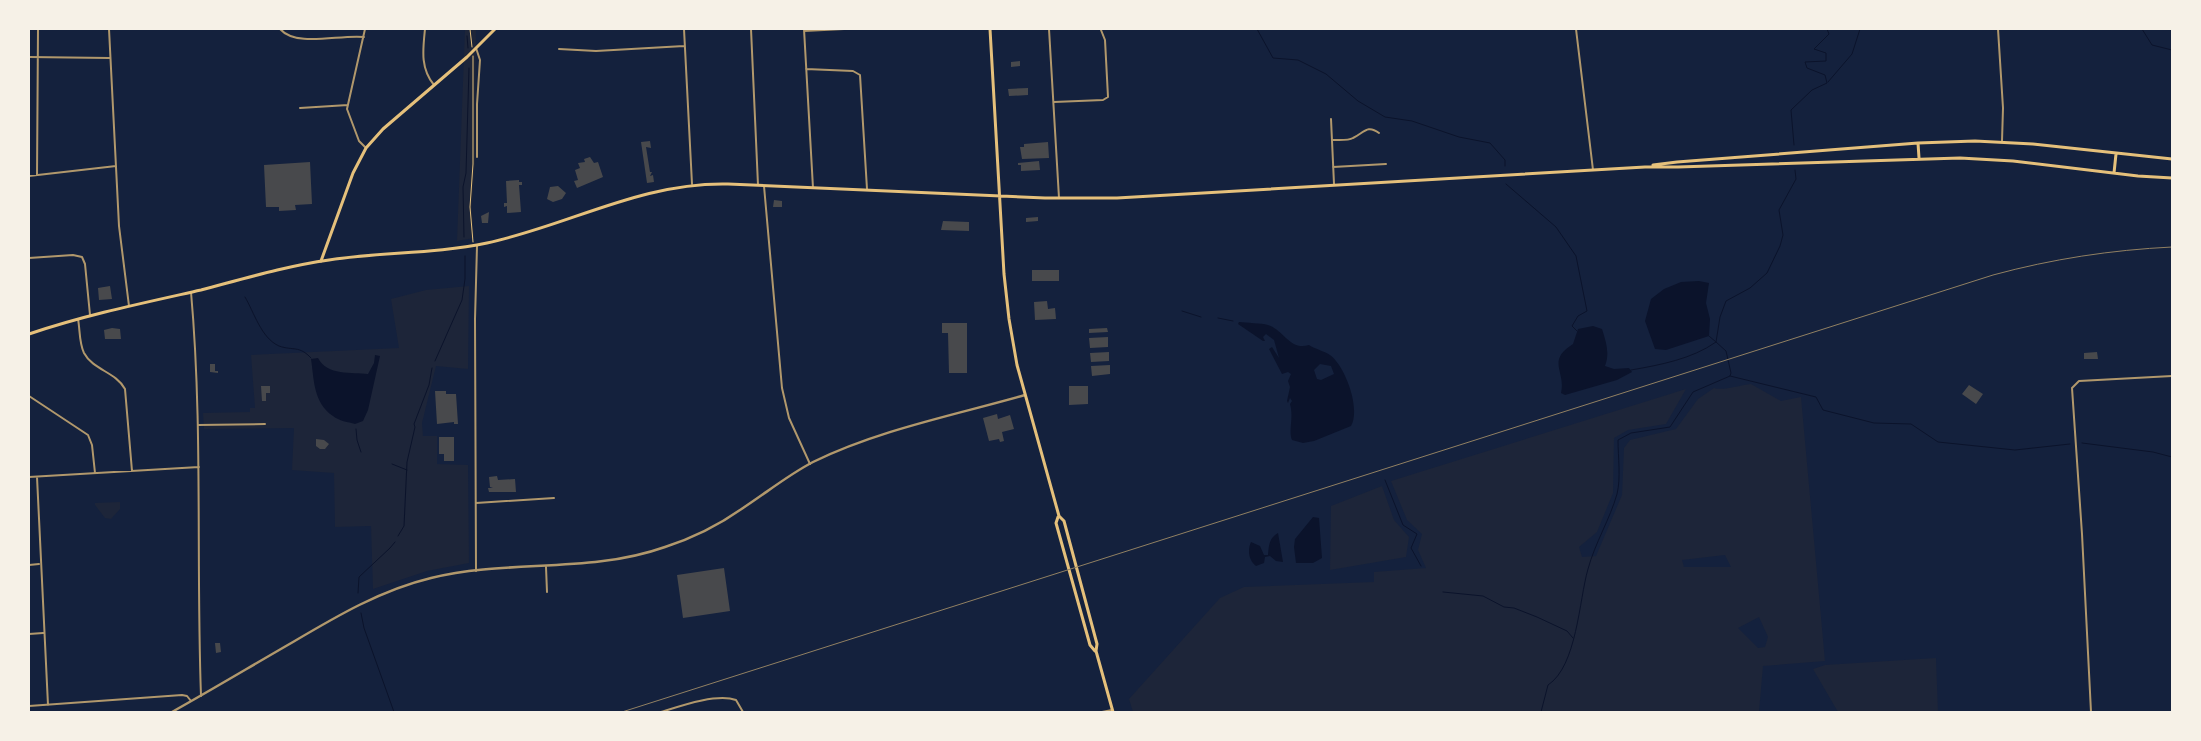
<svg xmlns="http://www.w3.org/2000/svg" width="2201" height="741" font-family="'Golos Text',sans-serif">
  <rect width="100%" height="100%" fill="#14213d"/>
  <!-- green -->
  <path fill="#1d2539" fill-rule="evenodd" d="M465,29h11l-1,136 -3,42 2,31 -17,3z
    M469,286l-1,83 -32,-3 -14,57 1,13h14v28l31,1 1,98 -42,8 -54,18 -2,-63 -36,1 -1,-54 -42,-3 2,-42 -90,1 -1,-16 47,-1v-4h5l-4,-53 148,-7 -8,-49 35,-9z
    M1751,384l30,17 20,-4 24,264 -62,5 -4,46h-626l-4,-13 91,-101 24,-11 130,-5v-10l52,-4 -8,-18 4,-16 -15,-14 -16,-39 295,-92 -20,35 -38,6 -14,8 -1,55 -16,39 -18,15 3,10 14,-1 26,-61 2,-47 6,-8 46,-11 22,-30 16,-11c9,3 26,-3 37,-4zM1725,555l6,12h-47l-2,-7zM1759,617l9,20 -3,10 -7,1 -20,-20z
    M1382,486l12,34 15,17 -3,20 -76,13 1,-64z
    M120,502v7l-9,10 -6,-1 -10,-13v-2z
    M1936,658l2,54h-100l-25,-43 12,-4z"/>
  <!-- water -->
  <path fill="#0b132b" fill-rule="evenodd" d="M1699,281l10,2 -3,20 4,16 -1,17 -43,14 -11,-1 -10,-28 6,-22 13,-10 17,-7z
    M1239,322c8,1 22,1 29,3 16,5 22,26 41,20 6,4 15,6 21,10 15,11 31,53 21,71l-37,15 -11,2 -11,-3c-4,-9 2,-22 -2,-36l2,-3 -2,-3 -2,5 -1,-2 3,-14 -2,-6 3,-7 -3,-2 -6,2 -13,-25 3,-2 7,11 -5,-18 -8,-6 -3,3 2,4h-2l-25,-17zM1320,364l11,2 3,8 -13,6 -4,-1 -3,-9z
    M1593,326l9,3c4,13 8,24 3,37l9,3 15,-1 3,4 -15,8 -52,15 -4,-2c5,-22 -15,-32 12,-49l5,-15z
    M375,355l5,1 -12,54 -5,11 -8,3c-7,-2 -16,-3 -22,-8 -20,-13 -19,-38 -22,-57l7,-1c9,18 34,14 50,16l6,-11z
    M1313,517l6,1 3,40 -9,5h-17l-2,-16 1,-8z
    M1278,533l5,29 -7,-1 -6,-5 -5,1 -1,6 -8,3c-7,-6 -9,-15 -5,-24l9,4 4,9h4c1,-10 1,-17 10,-22z"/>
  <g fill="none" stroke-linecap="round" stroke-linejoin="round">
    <!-- stream -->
    <path stroke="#0b132b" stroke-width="1" d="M1257,29l16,29 25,2 28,14 32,27 27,16 27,4 47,16 31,6 15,17v6
      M2142,29l10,16 20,5
      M467,36l1,12
      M1828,82l24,-28 8,-25
      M1794,145l-3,-35 21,-20 15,-7 -2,-8 -18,-7 -2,-6 21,-1v-8l-12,-4 15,-15 -2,-5
      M1506,184l50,43 20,29 11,55 -9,5 -6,10 5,5
      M464,237l-1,-50 3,-14 3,-105
      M245,297c9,15 16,41 34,49 14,5 20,-1 32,12
      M1182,311l19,6
      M1218,318l15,3
      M1709,336l7,6 4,-25 6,-16 24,-13 17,-15 13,-27 3,-11 -4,-25 17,-31 -1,-9
      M435,361l27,-61 3,-21v-23
      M1730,376l86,21 7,13 51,13 37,1 27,18 77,8 55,-6
      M356,429l1,11 4,12
      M2082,443l71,9 19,5
      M392,464l15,6
      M1385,480l18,45 14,9 -6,14 10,18
      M398,536l6,-10 3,-64 8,-35 -1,-3 15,-39 3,-17
      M1443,592l40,4 21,11 10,1 23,9 30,14 6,7
      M358,593l1,-16 31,-29 5,-6
      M361,613l3,15 30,84
      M1541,712l7,-27c29,-19 31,-85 40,-116 7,-26 22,-50 29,-75 4,-16 1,-37 1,-54l13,-7 39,-6 23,-35 37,-16 1,-3 -5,-22 -10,-9c-24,17 -56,23 -85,28"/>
  </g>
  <!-- building -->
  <path fill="#48494c" d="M1020,61v5l-9,1v-5z
    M1028,88v7l-19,1 -1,-7z
    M650,141l1,7 -5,-1 4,25h2l-2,4 3,-1 1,7 -7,1 -6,-41z
    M1048,142l1,16 -27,1 -2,-12h4v-3z
    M590,157l4,6 4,-1 5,15 -26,11 -3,-7 4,-1 -3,-10 5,-2 -2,-5 7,-1 -1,-3z
    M1039,161l1,9 -19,1v-6h-3v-2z
    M310,162l2,42 -17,1 1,5 -17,1v-4h-13l-2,-42z
    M519,180v2h3v3h-3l2,27 -14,1v-7l-3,1v-4h3l-1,-22z
    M558,186l8,7 -4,6 -9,3 -6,-3 3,-12z
    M774,200l8,1v6h-9z
    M489,212l-1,11h-6l-1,-7z
    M1038,217v4l-12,1v-4z
    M943,221l26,1v9l-28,-1z
    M1032,270h27v11h-27z
    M110,286l2,13 -13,1 -1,-12z
    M1047,301l1,8 7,-1 1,11 -21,1 -1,-18z
    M942,323h25v50h-18l-1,-40h-6z
    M112,328l8,1 1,10h-16l-1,-9z
    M1107,328l1,4 -19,1v-4z
    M1108,337v10l-18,1 -1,-10z
    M1109,352v9l-18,1 -1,-9z
    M2097,352l1,7h-14v-6z
    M210,364h5v7h3v2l-8,-1z
    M1110,365v9l-18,2 -1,-10z
    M1969,385l14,9 -7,10 -14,-10z
    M261,386h9v7h-4v8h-4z
    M1069,386h19v18l-19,1z
    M435,391h11v3h10l2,30h-4v-2l-17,2z
    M997,414l1,5 12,-4 4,14 -12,3 2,9 -4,1 -1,-3 -10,2 -6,-23z
    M439,437h15v24h-10v-7h-5z
    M316,439l8,1 5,4 -4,5h-5l-4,-3z
    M497,476l1,4 17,-1 1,13h-27l-1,-4h5l-3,-1 -1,-10z
    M724,568l6,43 -47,7 -6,-43z
    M215,643h5l1,9 -5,1z"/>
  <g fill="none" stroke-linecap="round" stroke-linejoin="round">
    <!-- path -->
    <path stroke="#e5c07b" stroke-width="1" d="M470,29l2,18
      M473,242l-3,-35 3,-43v-108"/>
    <!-- minor -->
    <path stroke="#b1986c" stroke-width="2" d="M109,29l10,197 10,80
      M280,29c17,19 60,5 84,8
      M365,29l-18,80 12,32 7,7
      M425,29c-2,20 -5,39 9,56
      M684,29l8,155
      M751,29l7,156
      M804,29l9,159
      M1049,29l10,169
      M1576,29l17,141
      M1998,29l5,79 -1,33
      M804,31l40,-2
      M476,48l4,12 -3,44v53
      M559,49l37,2 88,-5
      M29,57l80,1
      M806,69l47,2 7,4 7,114
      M1054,102l49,-2 5,-3 -3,-57 -4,-10
      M300,108l48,-3
      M1331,119l3,65
      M1332,140c6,0 16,1 21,-2 11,-5 14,-14 26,-5
      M1333,167l53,-3
      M37,175l1,-146
      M29,176l87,-10
      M764,186l18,202 7,30 21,46
      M29,258l44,-3 9,2 3,7 5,51
      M191,292c12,134 5,269 10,404
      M78,319c2,10 1,24 6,34 9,17 32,19 41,36l7,82
      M29,396l59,39 4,10 3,28
      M198,425l67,-1
      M29,477l170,-10
      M37,477l11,228
      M476,503l78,-5
      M29,565l10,-1
      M546,567l1,25
      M476,571l-1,-252 2,-73
      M29,634l14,-1
      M29,706l153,-11 5,1 4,5
      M661,712c19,-6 56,-19 75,-12l7,12
      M1102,712l10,-2
      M2091,712l-9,-178 -10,-146 7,-7 93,-5"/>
    <!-- tertiary -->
    <path stroke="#b1986c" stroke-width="2.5" d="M172,712c41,-23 81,-47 121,-70 44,-26 88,-52 138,-64 77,-19 158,-4 234,-31 28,-9 54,-22 78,-39 23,-15 45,-33 70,-46 65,-32 142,-47 212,-67"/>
    <!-- secondary -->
    <path stroke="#e5c07b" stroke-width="3" d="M321,261l32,-88 13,-25 17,-19 84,-72 28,-28"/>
    <!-- primary -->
    <path stroke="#e5c07b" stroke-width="3" d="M990,29l14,245 5,45 8,46 42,151 5,5 33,123 -1,7 17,61
      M1918,143l1,15
      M1653,165l24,-3 241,-19 57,-2 58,3 139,15
      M2114,173l2,-19
      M29,334c56,-19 114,-31 172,-44 42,-11 85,-24 128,-30 53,-8 106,-6 158,-17 83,-18 154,-61 241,-59l317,14h72l528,-31h33l282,-9 53,3 125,15 34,2
      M1058,517l-2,6 34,122 5,6"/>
    <!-- rail -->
    <path stroke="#918062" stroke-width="1" d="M622,712l1371,-437c59,-16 118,-25 179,-28"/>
  </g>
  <!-- border -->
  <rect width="2201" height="741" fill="none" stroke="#f6f1e7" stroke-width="60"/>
</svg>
